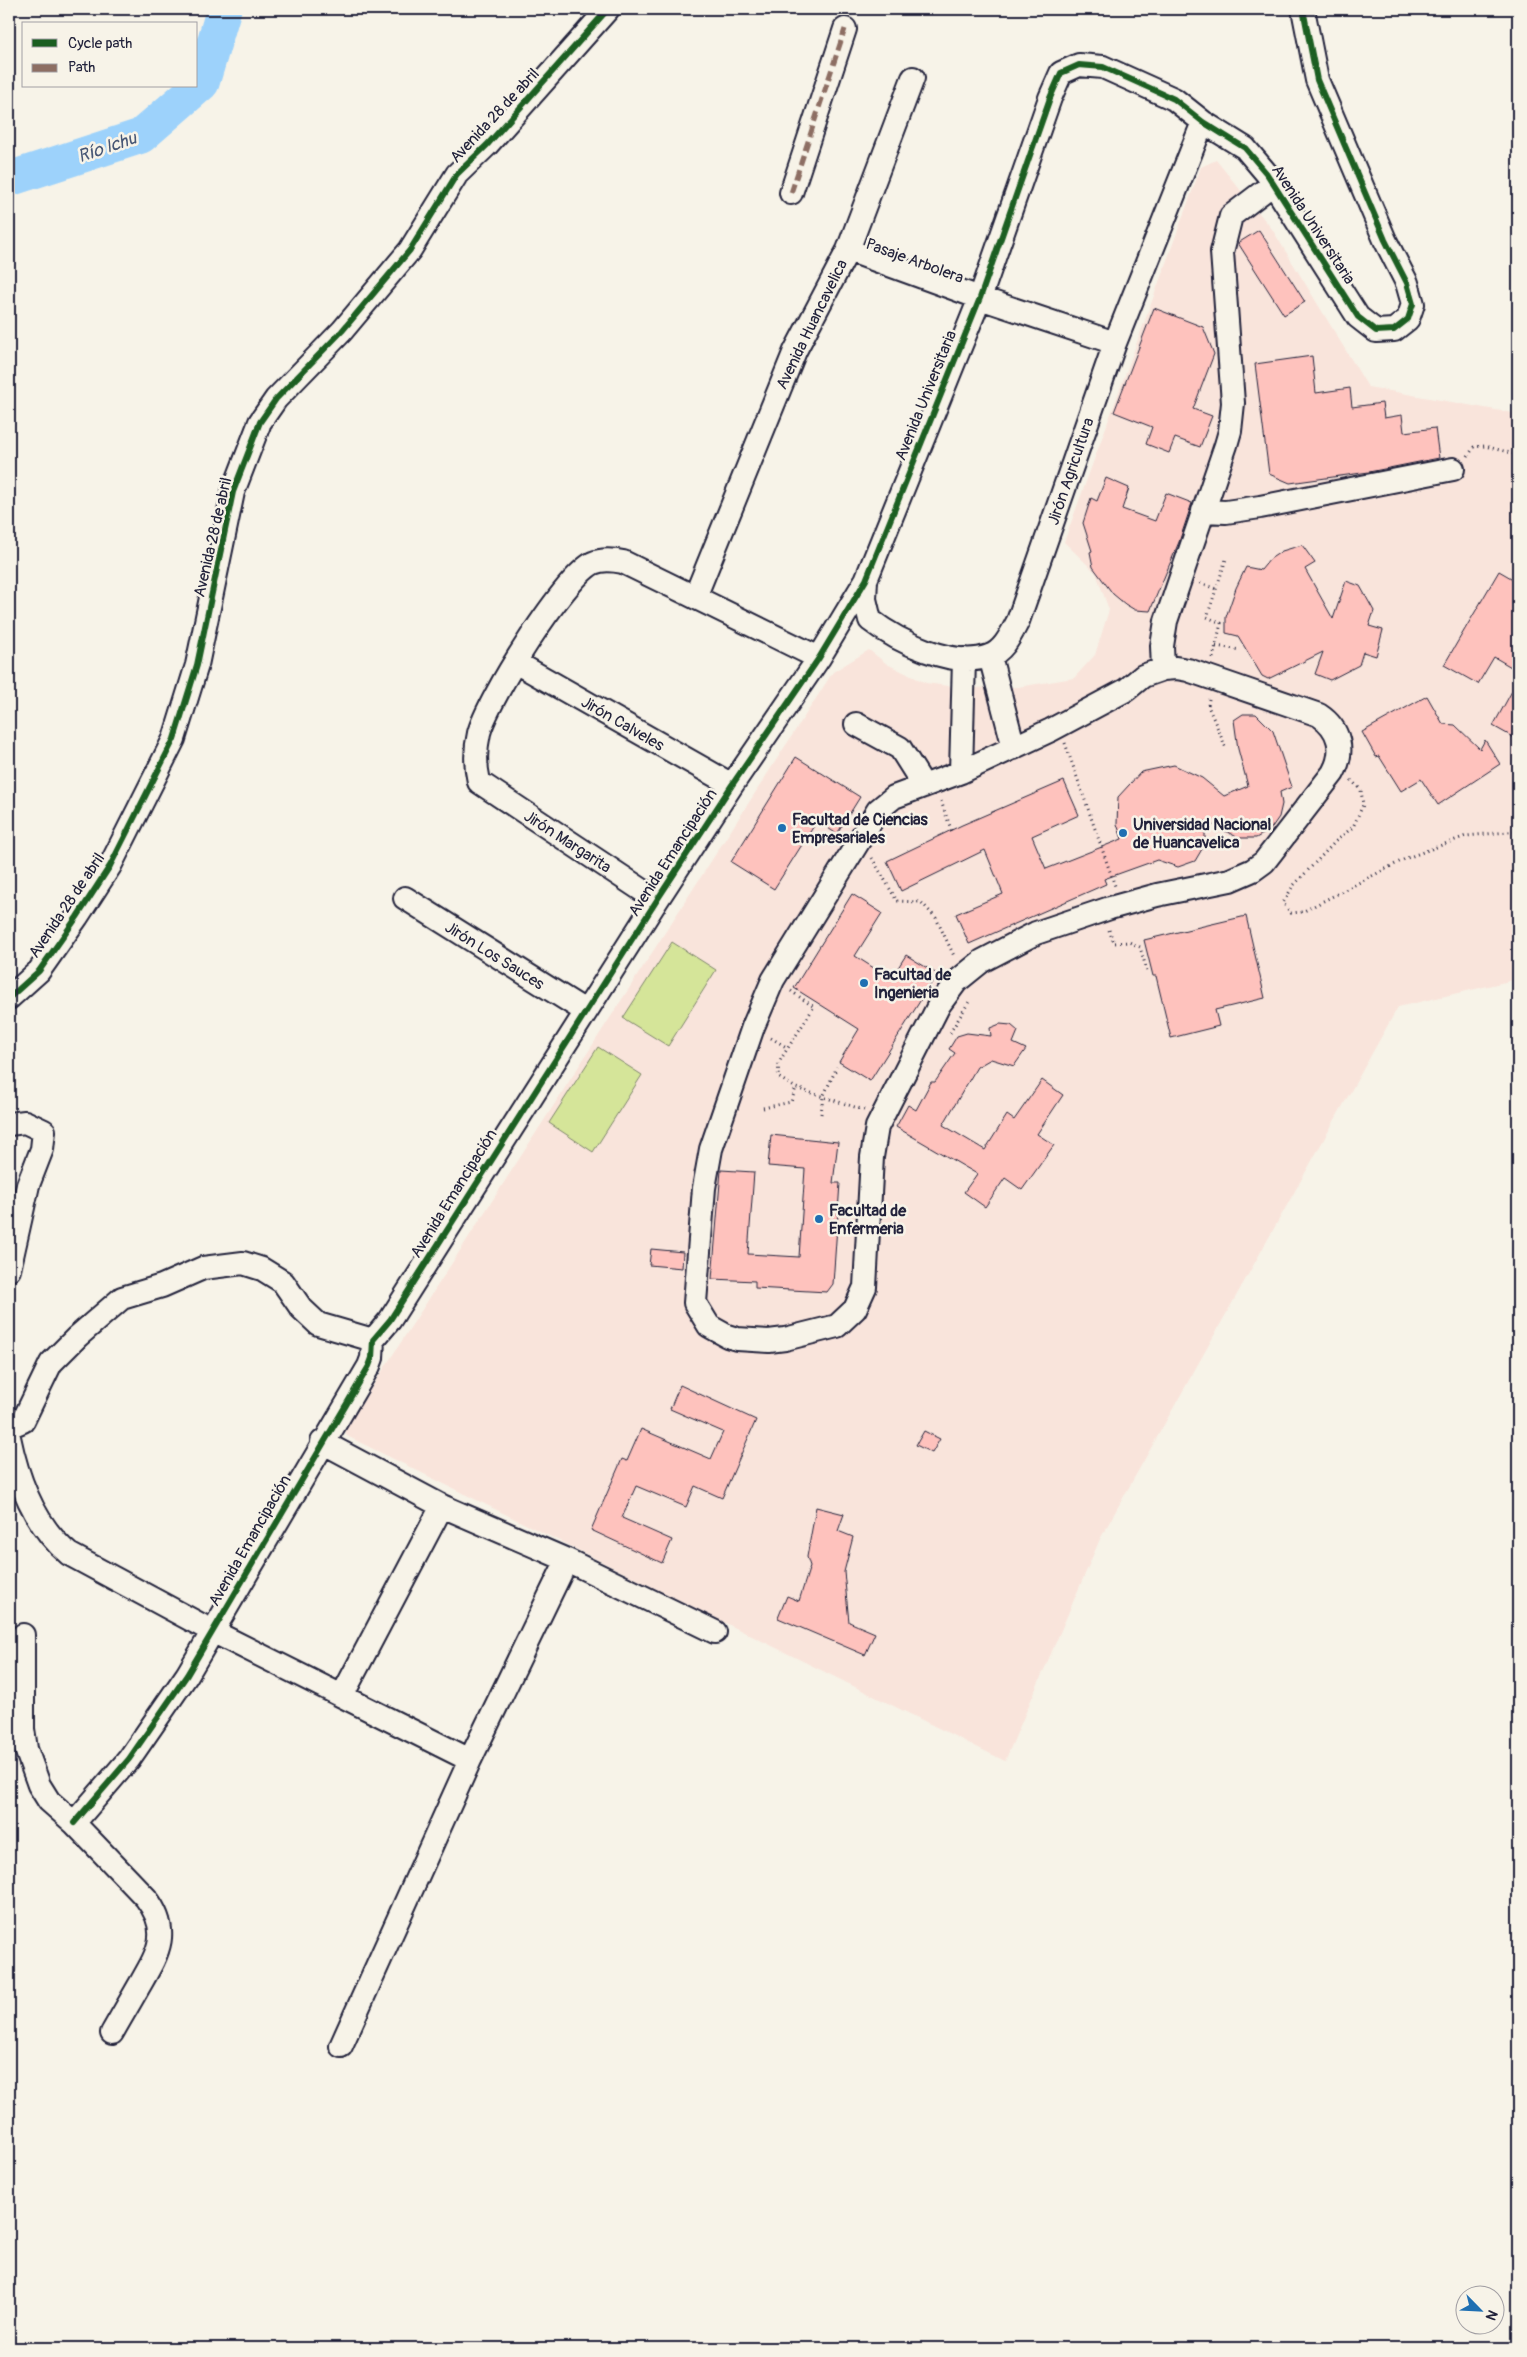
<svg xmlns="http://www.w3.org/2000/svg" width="1527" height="2357" font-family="Pangolin,sans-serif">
  <rect width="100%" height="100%" fill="#f7f3e8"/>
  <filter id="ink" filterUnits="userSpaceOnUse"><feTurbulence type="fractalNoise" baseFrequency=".02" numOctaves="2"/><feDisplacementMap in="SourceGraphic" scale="10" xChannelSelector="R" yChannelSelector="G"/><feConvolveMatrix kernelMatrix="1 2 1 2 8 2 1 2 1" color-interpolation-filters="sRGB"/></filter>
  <g filter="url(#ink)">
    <!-- built -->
    <path fill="#f9e4db" d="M1216,160l56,69 96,158 150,27v565l-120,28 -298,532 -95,222 -658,-325 -2,-7 488,-757 36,-22 18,14 39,19 37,5 55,-1 56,-9 21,-23 14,-45 -13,-37 -32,-31 137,-375z"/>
    <!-- green -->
    <path fill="#d5e599" stroke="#7c846a" d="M672,942l44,28 -48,76 -45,-28z
      M598,1047l44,28 -49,77 -44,-29z"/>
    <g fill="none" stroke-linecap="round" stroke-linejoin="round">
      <!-- river -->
      <path stroke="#9dd2fb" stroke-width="35" d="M9,179l132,-43 61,-53 22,-74"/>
    </g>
    <!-- building -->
    <path fill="#fec2bd" stroke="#22223b" d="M1259,230l46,72 -21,13 -46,-72z
      M1154,308l49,19 11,27 -21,55 19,7 -12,31 -25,-9 -6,15 -23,-9 6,-17 -38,-15z
      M1312,356l4,37 34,-5 2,19 30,-4 2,15 18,-3 2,17 31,-4 4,30 -70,14 -79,11 -21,-9 -14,-110z
      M1106,478l23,10 -7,21 33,12 11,-28 26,10 -13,39 -29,69 -15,-1 -10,-6 -12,-10 -20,-27 -3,-15 2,-1 -9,-28 8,-25 6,3z
      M1302,545l13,18 -10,6 28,50 13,-38 14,5 14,25 -5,15 14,4 -7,26 -13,-4 -4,13 -29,15 -15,-6 8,-22 -55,27 -6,-3 -24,-40 -12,-3v-16l10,-29 10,-21 15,3 9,-11 12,-8z
      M1499,571l19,11v89l-24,-14 -16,27 -34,-19z
      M1518,680v60l-25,-14z
      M1427,696l16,28 12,1 25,24 5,-9 15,24 -62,41 -17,-26 -20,12 -22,-35 -3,1 -14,-25z
      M1243,714h13l17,17 19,56 -12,5 2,12 -3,13 -9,13 -14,8h-17l-34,-17v23l-10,17 -17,6 -21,-7 -53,19 2,5 -137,60 -13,-30 47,-20 -18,-44 -84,41 -14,-30 75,-36 102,-44 15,34 -47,21 14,33 76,-30 -5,-15 1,-27 23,-25 33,-7 28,13 22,18 24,-10 -10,-37 -4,-29z
      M796,757l64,40 -23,37 -20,-13 -43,68 -43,-27z
      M852,894l30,19 -27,43 36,23 15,-24 31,19 -67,107 -31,-19 20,-33 -65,-41z
      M1246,916l19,82 -50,12 4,16 -48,12 -15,-62h-3l-9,-36z
      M1000,1024l11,1 7,6 -5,12 13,6 -12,17 -23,-7 -14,8 -34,58 42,25 22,-35 7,5 28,-40 21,15 -26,39 17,11 -32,45 -17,-12 -20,29 -21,-15 13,-18 -81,-47 12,-22 8,5 15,-28h4l20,-29 -6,-4 8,-13 10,-3 24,3 -1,-8z
      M771,1135l67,7 -5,41h7l-7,101 -6,8 -72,-4v-7l-43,-2 9,-109 33,2 -6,82 51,3 6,-88 -37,-3z
      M651,1249l32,3 -1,16 -33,-3z
      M680,1385l76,35 -34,78 -27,-12 -9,21 -50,-21 -14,32 50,22 -10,23 -71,-33 31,-71 5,2 14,-32 70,30 12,-27 -53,-23z
      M924,1431l16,8 -8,14 -16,-8z
      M816,1507l28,7 -6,17 15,6 -9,35 5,50 26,11 -10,22 -87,-37 9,-22 12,5 11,-35 -3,-9z"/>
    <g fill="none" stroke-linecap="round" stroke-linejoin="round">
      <!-- minor casing -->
      <g stroke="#22223b" stroke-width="26">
        <path id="minor" d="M791,193l54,-164
          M848,250l132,48 135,45
          M1203,511l23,1 34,-5 193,-38
          M866,580l-1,19 5,21c27,21 84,49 119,36 15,-5 22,-22 29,-35l97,-278 88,-221
          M695,597l100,-246 53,-101 65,-172
          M990,656l24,92
          M515,662l217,123
          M1176,668l12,2 131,45c21,14 26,36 14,58l-69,89 -11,8 -23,10 -73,15 -47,13 -74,25 -54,28 -26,21 -17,23 -62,122 -5,30 -7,130 -10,22 -18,17 -52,13 -16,2 -32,-2 -10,-3 -18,-10 -14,-23 9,-115 7,-39 42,-122 20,-47 105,-170 16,-13 67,-25 90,-42 75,-40 17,-14 20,-7z
          M1163,669l-1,-23 4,-25 60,-176 4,-14 3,-28 -11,-151 9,-36 42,-32
          M856,724l44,24 24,38
          M961,772l3,-113
          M405,898l180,113
          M657,900l-178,-118c-4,-17 -4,-32 0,-49 9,-34 84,-154 114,-170 9,-4 20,-3 30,-1l196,96
          M9,998l30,-27 38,-54 33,-51 64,-127 23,-74 36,-173 27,-70 16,-23 66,-68 68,-81 47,-76 30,-29 121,-136
          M9,1124l16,-2 19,9 -2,18 -14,36 -19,85
          M9,1427l14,-6 28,-58 26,-26 45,-39 40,-12 41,-18 40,-5 19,6 21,13 18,26 17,16 55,16
          M9,1437c9,44 25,88 60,117l143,77 258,129
          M322,1442l120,64 125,54 148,72
          M23,1635v94l3,20 13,36 10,16 25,22 72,75c26,34 12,55 -7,88 -9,16 -18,31 -27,47
          M342,1696l100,-190
          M74,1823l55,-64 58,-84 182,-309 3,-8 1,-18 17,-20 267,-420 75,-115 87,-127 47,-78 114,-282 70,-200 11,-25 18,-8 24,2 71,32 29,23 42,26 22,26 91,143 18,14 18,-1 14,-11 5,-15 -6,-21 -22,-43 -68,-160 -14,-71
          M341,2046l129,-286 97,-200"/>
      </g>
      <!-- path -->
      <path stroke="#22223b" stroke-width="3" stroke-dasharray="1 4" stroke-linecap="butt" d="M1468,456l6,-9 11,-1 33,9
        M1200,583l16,6
        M1216,646l24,4
        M1213,658l8,-35 -14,-6 19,-58
        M1209,699l-1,7 18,42
        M1065,743l50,143
        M1351,780l10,10 2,15 -10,22 -17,14 -43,45 -10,17 8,10 11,-1 105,-54 59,-22 52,-5
        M941,801l11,31
        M872,858l25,43 24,1 15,16 19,40
        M1109,930l5,13 15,-1 11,5 7,24
        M791,991l23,16 -35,55 -1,15 18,11 68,22
        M950,1033l20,-33
        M771,1038l17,10
        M763,1108l28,-6 5,-14
        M821,1114l2,-17 14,-30"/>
      <!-- minor -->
      <use href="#minor" stroke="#f7f3e8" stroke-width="22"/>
      <!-- quiet -->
      <path stroke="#8d6e63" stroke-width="5" stroke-dasharray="10 5" stroke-linecap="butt" d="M791,193l54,-164"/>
      <!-- cycleway casing -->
      <g stroke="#f7f3e8" stroke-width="9">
        <path id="cycleway" d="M9,998l30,-27 38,-54 33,-51 64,-127 23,-74 36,-173 27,-70 16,-23 66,-68 68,-81 47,-76 30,-29 121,-136
          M74,1823l55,-64 58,-84 182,-309 3,-8 1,-18 17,-20 267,-420 75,-115 87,-127 47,-78 114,-282 70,-200 11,-25 18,-8 24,2 71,32 29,23 42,26 22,26 91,143 18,14 18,-1 14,-11 5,-15 -6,-21 -22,-43 -68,-160 -14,-71"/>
      </g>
      <!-- cycleway -->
      <use href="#cycleway" stroke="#1b5e20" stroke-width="6"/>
    </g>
  </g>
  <!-- markers -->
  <g fill="#1f6fb2" stroke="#f7f3e8" stroke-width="2">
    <circle cx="782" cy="828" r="5"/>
    <circle cx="1123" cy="833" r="5"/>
    <circle cx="864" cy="983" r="5"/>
    <circle cx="819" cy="1219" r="5"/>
  </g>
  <g text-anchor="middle" stroke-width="5" stroke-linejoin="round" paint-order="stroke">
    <!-- street labels -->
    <g font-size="16" fill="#22223b" stroke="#f7f3e8">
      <text transform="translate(494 115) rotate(-47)" y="6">Avenida 28 de abril</text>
      <text transform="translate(1314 224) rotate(57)" y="6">Avenida Universitaria</text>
      <text transform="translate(915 260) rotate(20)" y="6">Pasaje Arbolera</text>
      <text transform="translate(811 324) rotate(-64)" y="6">Avenida Huancavelica</text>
      <text transform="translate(925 395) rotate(-68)" y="6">Avenida Universitaria</text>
      <text transform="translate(1070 471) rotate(-71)" y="6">Jirón Agricultura</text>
      <text transform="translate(212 537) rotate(-77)" y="6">Avenida 28 de abril</text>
      <text transform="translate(623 723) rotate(30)" y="6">Jirón Calveles</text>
      <text transform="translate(568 841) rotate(33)" y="6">Jirón Margarita</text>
      <text transform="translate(672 852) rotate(-57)" y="6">Avenida Emancipación</text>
      <text transform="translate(66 905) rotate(-56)" y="6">Avenida 28 de abril</text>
      <text transform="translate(495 955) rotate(32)" y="6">Jirón Los Sauces</text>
      <text transform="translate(453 1193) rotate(-58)" y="6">Avenida Emancipación</text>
      <text transform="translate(249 1540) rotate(-60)" y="6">Avenida Emancipación</text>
    </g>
    <!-- poi labels -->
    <g font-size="16" font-weight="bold" fill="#22223b" stroke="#f7f3e8" text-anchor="start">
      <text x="792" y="825">Facultad de Ciencias<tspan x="792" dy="18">Empresariales</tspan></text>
      <text x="1133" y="830">Universidad Nacional<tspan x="1133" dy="18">de Huancavelica</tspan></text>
      <text x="874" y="980">Facultad de<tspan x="874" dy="18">Ingenieria</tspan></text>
      <text x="829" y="1216">Facultad de<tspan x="829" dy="18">Enfermeria</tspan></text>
    </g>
    <!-- water labels -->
    <g font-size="18" font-style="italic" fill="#475775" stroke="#f7f3e8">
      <text transform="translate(107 147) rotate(-19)" y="6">Río Ichu</text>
    </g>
  </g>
  <!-- margin -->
  <rect width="1527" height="2357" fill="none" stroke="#f7f3e8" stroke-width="30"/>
  <rect x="15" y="15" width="1497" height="2327" fill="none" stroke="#22223b" stroke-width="2" filter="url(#ink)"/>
  <!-- legend -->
  <rect x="22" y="22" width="175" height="65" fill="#f7f3e8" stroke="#a29fa3"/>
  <rect x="32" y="39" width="25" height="8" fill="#1b5e20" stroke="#a29fa3"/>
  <text x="68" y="48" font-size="15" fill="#22223b">Cycle path</text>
  <rect x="32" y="64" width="25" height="8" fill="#8d6e63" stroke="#a29fa3"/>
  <text x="68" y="72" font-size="15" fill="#22223b">Path</text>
  <!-- north arrow -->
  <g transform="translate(1480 2310) rotate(114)"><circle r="24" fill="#f7f3e8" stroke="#a29fa3"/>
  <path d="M0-4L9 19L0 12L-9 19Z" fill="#1f6fb2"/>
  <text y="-8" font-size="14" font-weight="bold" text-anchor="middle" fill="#22223b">N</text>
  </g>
</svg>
